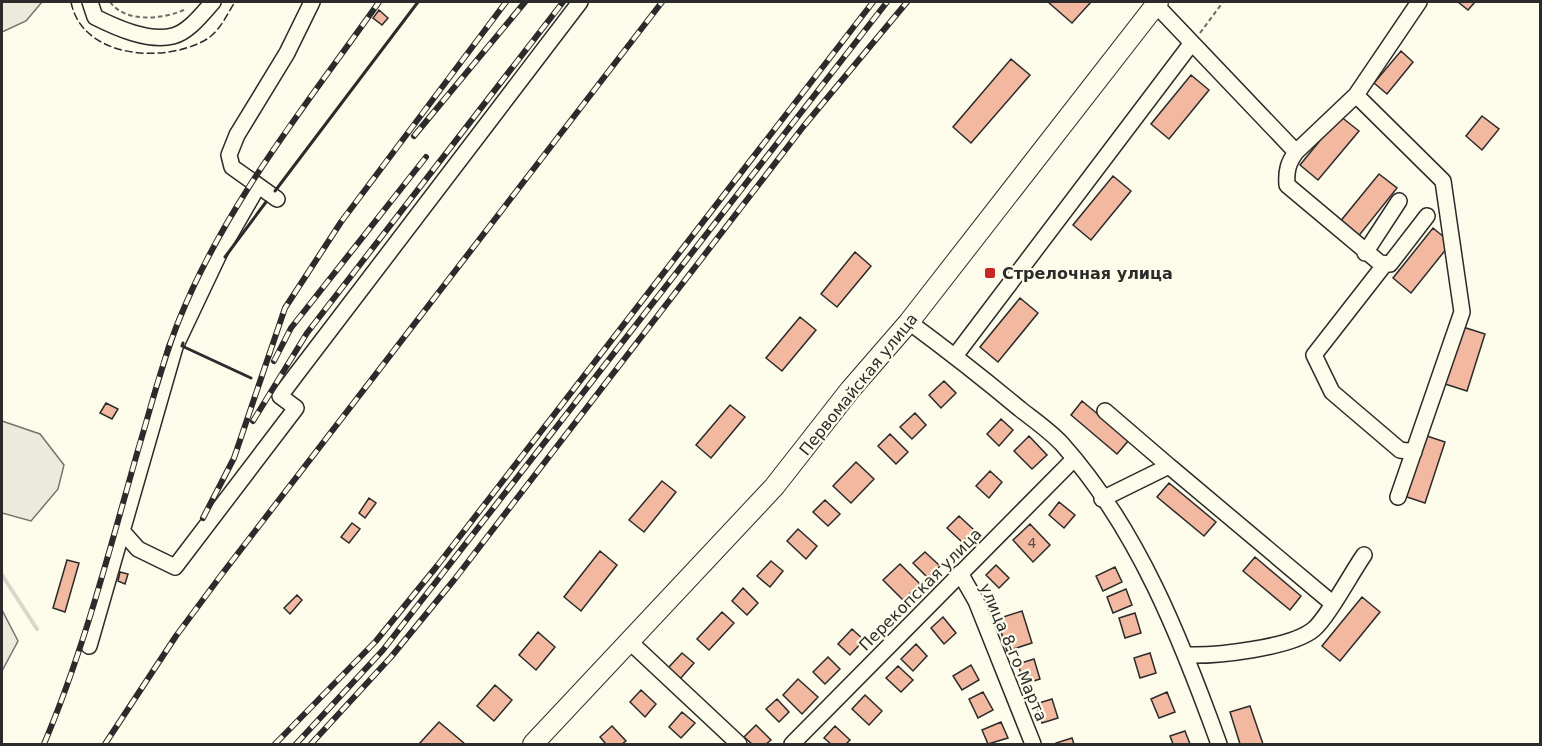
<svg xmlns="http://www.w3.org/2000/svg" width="1542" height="746" font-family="'DejaVu Sans',sans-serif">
  <rect width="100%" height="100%" fill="#fdfbea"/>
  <!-- green -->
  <path fill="#ecebdb" stroke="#74746e" stroke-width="1.5" d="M2,2h40l-16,19 -24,11z
    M2,421l38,13 24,31 -6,24 -27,32 -29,-8z
    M2,610l16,31 -16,30z"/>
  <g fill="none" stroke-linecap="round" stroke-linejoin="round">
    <!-- stream -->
    <path stroke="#d8d7c9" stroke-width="4" d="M2,575l35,54"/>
  </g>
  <!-- building -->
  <path fill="#f2b8a0" stroke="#2b2b2b" stroke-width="1.5" d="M1048,2h43l-19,21z
    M1458,2h17l-7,8z
    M379,10l9,8 -6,7 -9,-7z
    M1401,51l12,11 -26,32 -13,-11z
    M1011,59l19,16 -59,68 -18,-16z
    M1191,75l18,15 -40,49 -18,-15z
    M1340,116l19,15 -41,49 -18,-15z
    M1482,116l17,13 -17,21 -16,-14z
    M1379,174l18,14 -40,50 -18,-15z
    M1113,176l18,15 -40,49 -18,-15z
    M1433,228l18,15 -40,50 -18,-15z
    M855,252l16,14 -34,41 -16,-13z
    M1020,298l18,15 -40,49 -18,-15z
    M800,317l16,13 -34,41 -16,-13z
    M1463,327l22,7 -18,57 -22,-7z
    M944,381l12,12 -15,15 -12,-13z
    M1082,401l47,39 -12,14 -46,-39z
    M106,403l12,6 -6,10 -12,-6z
    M730,405l15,12 -34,41 -15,-13z
    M915,413l11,12 -14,14 -12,-12z
    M1001,419l12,11 -14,16 -12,-12z
    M890,434l18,18 -12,12 -18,-18z
    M1424,435l21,7 -20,61 -21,-7z
    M1029,436l18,19 -15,14 -18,-18z
    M856,462l18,17 -23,24 -18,-17z
    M990,471l12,11 -13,16 -13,-12z
    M662,481l14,11 -32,40 -15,-12z
    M1169,483l47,39 -12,14 -47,-39z
    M369,498l7,5 -11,15 -6,-5z
    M825,500l15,14 -12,12 -15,-14z
    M1059,502l16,13 -11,13 -15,-13z
    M959,516l15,14 -12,12 -15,-14z
    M352,523l8,6 -11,14 -8,-6z
    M1030,524l20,21 -17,17 -20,-22z
    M798,529l19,17 -11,13 -19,-18z
    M600,551l17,14 -36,46 -17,-14z
    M925,552l15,14 -12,12 -15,-15z
    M1255,557l46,39 -11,14 -47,-39z
    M67,560l12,3 -14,49 -12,-4z
    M771,561l12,10 -13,16 -13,-11z
    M900,564l20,20 -17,16 -20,-20z
    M996,565l13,13 -10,10 -13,-13z
    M1115,567l7,15 -19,9 -7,-15z
    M120,572l8,2 -3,10 -7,-3z
    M743,588l15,15 -11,12 -15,-14z
    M1126,589l6,16 -19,8 -6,-16z
    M297,595l5,5 -12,14 -6,-6z
    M1362,597l18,15 -40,49 -18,-15z
    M1022,611l10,32 -25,8 -10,-32z
    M722,612l12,11 -25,27 -12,-11z
    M1135,613l6,20 -16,5 -6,-20z
    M943,617l13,16 -12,11 -13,-16z
    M852,629l12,11 -14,15 -12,-11z
    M538,632l17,15 -19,23 -17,-15z
    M916,644l11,12 -14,15 -12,-12z
    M682,653l12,10 -14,16 -12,-11z
    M1150,653l6,20 -16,5 -6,-20z
    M828,657l12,12 -15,15 -12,-12z
    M1034,659l6,20 -16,5 -6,-20z
    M971,665l8,15 -17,10 -9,-14z
    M898,666l15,14 -12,12 -15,-14z
    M798,679l20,18 -16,17 -19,-19z
    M495,685l17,15 -18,21 -17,-15z
    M641,690l15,14 -11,13 -15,-15z
    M983,692l10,18 -15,8 -9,-19z
    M1167,692l8,20 -16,6 -8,-19z
    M865,695l17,16 -13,14 -17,-16z
    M777,699l12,13 -10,10 -13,-13z
    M1052,699l6,19 -16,5 -6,-19z
    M1250,706l13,38h-23l-10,-32z
    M682,712l13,11 -14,15 -12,-11z
    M439,722l26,22h-46z
    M1001,722l7,16 -20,6 -6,-14z
    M756,725l15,15 -5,4h-14l-8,-7z
    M612,726l14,15 -4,3h-16l-6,-7z
    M835,726l15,14 -4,4h-15l-7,-6z
    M1185,731l5,13h-17l-3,-8z
    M1072,738l2,6h-18v-1z"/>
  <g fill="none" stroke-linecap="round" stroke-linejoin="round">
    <!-- minor casing -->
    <g stroke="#2b2b2b" stroke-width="18">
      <path id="minor" d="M90,2l5,15c22,11 53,25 78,19 16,-4 30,-23 40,-34
        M1419,2l-63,93 -60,57c-8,11 -10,19 -9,33l93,78 10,1 37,-48
        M1156,5l140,147
        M1356,95l87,86 19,131 -64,185
        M277,199l-45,-32 -3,-12 8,-20 50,-82 25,-51
        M1365,253l34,-52
        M1385,264l-71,91 18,37 68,58 14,2
        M909,322c38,28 75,57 111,87 14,11 30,22 42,35 76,85 119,195 157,300
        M955,356l236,-312
        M1105,411l64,55
        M1102,499l67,-33 163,137
        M122,531l16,18 37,18 121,-159 -16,-12 15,-20 285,-374
        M960,573l16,28 57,143
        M629,641l110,103
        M89,646l86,-299 45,-95 38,-66
        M1187,655c29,1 105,-7 127,-26 14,-12 38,-57 50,-74
        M792,744l282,-285"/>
    </g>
    <!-- major casing -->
    <g stroke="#2b2b2b" stroke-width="22">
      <path id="major" d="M533,744l241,-257 76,-97 59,-68 249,-320"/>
    </g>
    <!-- path -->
    <path stroke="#6a6964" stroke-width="2" stroke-dasharray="4.5 3" stroke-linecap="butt" d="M110,2c16,22 55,17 76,7
      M1200,33l23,-31"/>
    <!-- minor -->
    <use href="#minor" stroke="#fdfbea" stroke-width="15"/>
    <!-- major -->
    <use href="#major" stroke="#fdfbea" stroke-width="20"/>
    <!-- rail casing -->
    <g stroke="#2b2b2b" stroke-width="6">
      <path id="rail" d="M414,136l111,-134
        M274,361l17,-33 135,-171
        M253,421l54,-88 256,-331
        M203,518l31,-60 51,-150 56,-86 165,-220
        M44,744c40,-94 66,-196 94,-294 13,-43 24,-88 41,-130 47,-117 128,-216 200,-318
        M105,744l71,-108 46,-62 440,-572
        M275,744l101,-103 61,-75 436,-564
        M296,744l87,-94 504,-648
        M311,744l80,-87 63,-77 349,-453 104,-125"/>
    </g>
    <!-- rail -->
    <use href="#rail" stroke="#fdfbea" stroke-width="4" stroke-dasharray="11" stroke-linecap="butt"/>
    <!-- fence -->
    <path stroke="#2b2b2b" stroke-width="1.5" stroke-dasharray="8 3" stroke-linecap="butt" d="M71,2c11,57 95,62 136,37 13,-8 20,-25 28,-37"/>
    <!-- wall -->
    <path stroke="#2b2b2b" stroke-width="3" d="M275,191l143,-189
      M225,257l41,-55
      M183,343l-1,3 69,32"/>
  </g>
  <!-- markers -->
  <rect fill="#c62828" stroke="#fdfbea" stroke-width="2" x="984" y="267" width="12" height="12" rx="3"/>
  <g text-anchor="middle" stroke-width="4.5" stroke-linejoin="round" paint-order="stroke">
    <!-- number labels -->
    <g font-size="14" fill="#5d4e48">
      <text x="1032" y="548">4</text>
    </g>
    <!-- poi labels -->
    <g font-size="16" font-weight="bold" fill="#2b2b2b" stroke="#fdfbea" text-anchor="start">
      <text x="1002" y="279">Стрелочная улица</text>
    </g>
    <!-- street labels -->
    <g font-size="16" fill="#2b2b2b" stroke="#fdfbea">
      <text transform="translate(858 384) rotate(-51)" y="6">Первомайская улица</text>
      <text transform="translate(920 589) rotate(-45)" y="6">Перекопская улица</text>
      <text transform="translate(1014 652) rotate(67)" y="6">улица 8-го Марта</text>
    </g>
  </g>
  <!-- border -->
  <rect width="1542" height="746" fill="none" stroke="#2b2b2b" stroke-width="6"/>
</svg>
